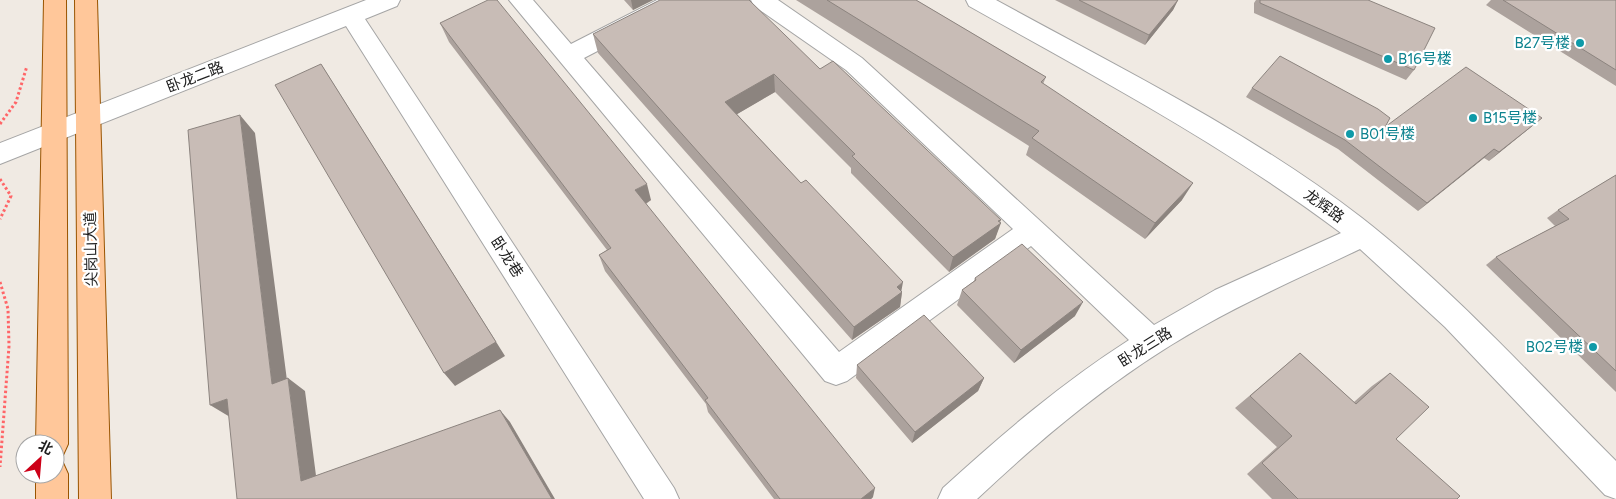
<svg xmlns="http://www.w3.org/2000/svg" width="1616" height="499" font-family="Figtree,'Noto Sans SC',sans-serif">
  <rect width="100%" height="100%" fill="#f0eae3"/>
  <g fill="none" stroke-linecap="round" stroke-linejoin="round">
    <!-- minor casing -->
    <g stroke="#a5a5a5" stroke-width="2">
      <path id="minor" d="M366,0h34l-3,6 -32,13 309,469 5,11h-35l-298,-473 -346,138v-21z
        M509,0h24l38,44 86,-44h30l-3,6 -100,52 255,294 174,-123 -167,-159 -92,-64 -3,-6h27l84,58 292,267 61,-35 126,-57c-117,-88 -245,-156 -372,-227l-3,-6h30c124,68 253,131 366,218 92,72 171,160 254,243v38l-11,-4 -160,-168 -85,-78c-54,26 -108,49 -160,79 -82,46 -155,107 -223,171h-39l5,-11c59,-54 119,-105 186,-148l-98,-94 -184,135 -11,4 -11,-4z"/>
    </g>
    <!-- major casing -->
    <g stroke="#995400" stroke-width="2">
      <path id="major" d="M44,0h22l2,444 -5,11 -8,3v-14h-19z
        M75,0h22l14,499h-32z
        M55,460l8,3 5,11v25h-32v-25h19z"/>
    </g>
    <!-- path -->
    <path stroke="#ff6668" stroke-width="3" stroke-dasharray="2.5 2.5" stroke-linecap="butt" d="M0,124l16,-22 11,-36
      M0,179l11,17 -11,23
      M0,282l8,27 1,37 -9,121"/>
    <!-- minor -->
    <use href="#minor" fill="#fff" fill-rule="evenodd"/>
    <!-- major -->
    <use href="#major" fill="#ffc79a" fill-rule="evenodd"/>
  </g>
  <!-- wall -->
  <path fill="#aca29d" d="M624,0h29l-20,10z
    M796,0h120l130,77 -3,7 139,116 -37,39 -119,-84 3,-9z
    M1055,0h123l-5,10 -28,35z
    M1256,0h112l46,70 -8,10 -152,-67v-10z
    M1491,0h125v86l-130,-81z
    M440,23l211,177 -5,4 227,293 -2,2h-97l-66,-87 -2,-8 -101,-133 -6,-16 8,-5 -158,-208z
    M593,34l227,35 180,154 -5,16 -46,33 -98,-99v-5l-76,-76 -38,22 165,178 -2,15 -48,33 -254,-287z
    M1252,88l133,39 157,-9 -53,43 -5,-3 -66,53 -80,-62 -92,-52z
    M1616,175v217l-130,-127 10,-8 59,-31 -8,-8 11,-8z
    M975,278l100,38 -61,47 -57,-58 5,-15 12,-9z
    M1300,353l54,49 18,-16 18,-13 6,66 61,60h-185l-25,-25 30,-27 -42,-39z
    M857,365l127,13 -6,13 -66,52 -56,-65z"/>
  <!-- shaded-wall -->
  <path fill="#8c847f" d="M631,0h22l-20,10z
    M1178,0l-5,10 -28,35 4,-10z
    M321,64l12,19 172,273 -50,30 -11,-13z
    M774,74l1,18 -48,28 -2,-18z
    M240,115l15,18 34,263 -17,-12z
    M1542,118l-11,9 -42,34 10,-9z
    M1494,149l-10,9 -66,53 9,-8z
    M1193,183l-11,17 -37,39 10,-16z
    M647,184l4,16 -11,7 -5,-17z
    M1001,220l-2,4 2,-1 -6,16 -46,33 4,-15z
    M903,282l-2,11 1,-1 -2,15 -48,33 2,-13 43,-40z
    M1083,302l-8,14 -61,47 7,-13z
    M288,378l17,13 13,100 -17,-10z
    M984,378l-6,13 -66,52 3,-11z
    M227,399l3,18 -20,-12z
    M500,410l10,12 45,77h-3z
    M875,488l-2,9 -2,2h-10z"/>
  <!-- building -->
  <path fill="#c8bcb6" stroke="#8c847f" d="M488,0h9l150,184 -12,6 240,298 -14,11h-81l-75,-99 3,-2 -109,-143 12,-7 -171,-225z
    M660,0h89l71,69 13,-8 168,159 -3,1 3,2 -48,34 -101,-101 3,-2 -81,-80 -49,28 76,81 5,-3 97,102 -6,5 5,5 -48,35 -261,-293z
    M827,0h89l130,77 -5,5 152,101 -38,40 -123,-85 7,-7z
    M1079,0h99l-29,35z
    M1260,0h108l67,28 -21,42 -154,-67z
    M1503,0h113v70z
    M1280,56l98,53 12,9 -5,9 81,-60 76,51 -43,34 -5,-3 -67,54 -82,-63 -93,-52z
    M321,64l175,278 -52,31 -169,-288z
    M240,115l32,269 16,-6 13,103 199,-71 52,89h-315l-10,-100 -17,6 -22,-275z
    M1616,175v196l-120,-114 73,-38 -11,-9z
    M1022,244l61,58 -62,48 -59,-60 14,-10 -1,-2z
    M924,315l60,63 -69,54 -58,-67z
    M1300,353l56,51 34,-31 39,34 -33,32 64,57 -3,3h-159l-36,-36 30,-27 -42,-40z"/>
  <!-- markers -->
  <g fill="#0f9aa8" stroke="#fff" stroke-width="2">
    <circle cx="1580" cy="43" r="5"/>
    <circle cx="1388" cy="59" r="5"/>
    <circle cx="1473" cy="118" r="5"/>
    <circle cx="1350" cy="134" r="5"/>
    <circle cx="1593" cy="347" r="5"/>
  </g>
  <g text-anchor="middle" stroke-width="4.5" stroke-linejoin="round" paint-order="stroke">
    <!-- culture labels -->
    <g font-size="15" fill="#0d838f" stroke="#fff" text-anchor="start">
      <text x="1570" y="48" text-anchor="end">B27号楼</text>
      <text x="1398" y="64">B16号楼</text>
      <text x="1483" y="123">B15号楼</text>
      <text x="1360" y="139">B01号楼</text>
      <text x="1583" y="352" text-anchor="end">B02号楼</text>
    </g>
    <!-- street labels -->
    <g font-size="15" fill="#1e1e1e" stroke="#fff">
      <text transform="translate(195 77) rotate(-21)" y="5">卧龙二路</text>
      <text transform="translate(1324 206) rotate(36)" y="5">龙辉路</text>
      <text transform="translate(91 249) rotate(-91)" y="5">尖岗山大道</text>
      <text transform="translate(507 257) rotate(57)" y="5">卧龙巷</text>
      <text transform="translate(1145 347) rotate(-32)" y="5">卧龙三路</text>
    </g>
  </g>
  <!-- north arrow -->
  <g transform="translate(40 459) rotate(26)"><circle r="24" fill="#ffffff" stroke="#a5a5a5"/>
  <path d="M0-4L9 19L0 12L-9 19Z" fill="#cd0018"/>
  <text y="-8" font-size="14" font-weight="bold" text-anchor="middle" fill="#1e1e1e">北</text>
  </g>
</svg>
